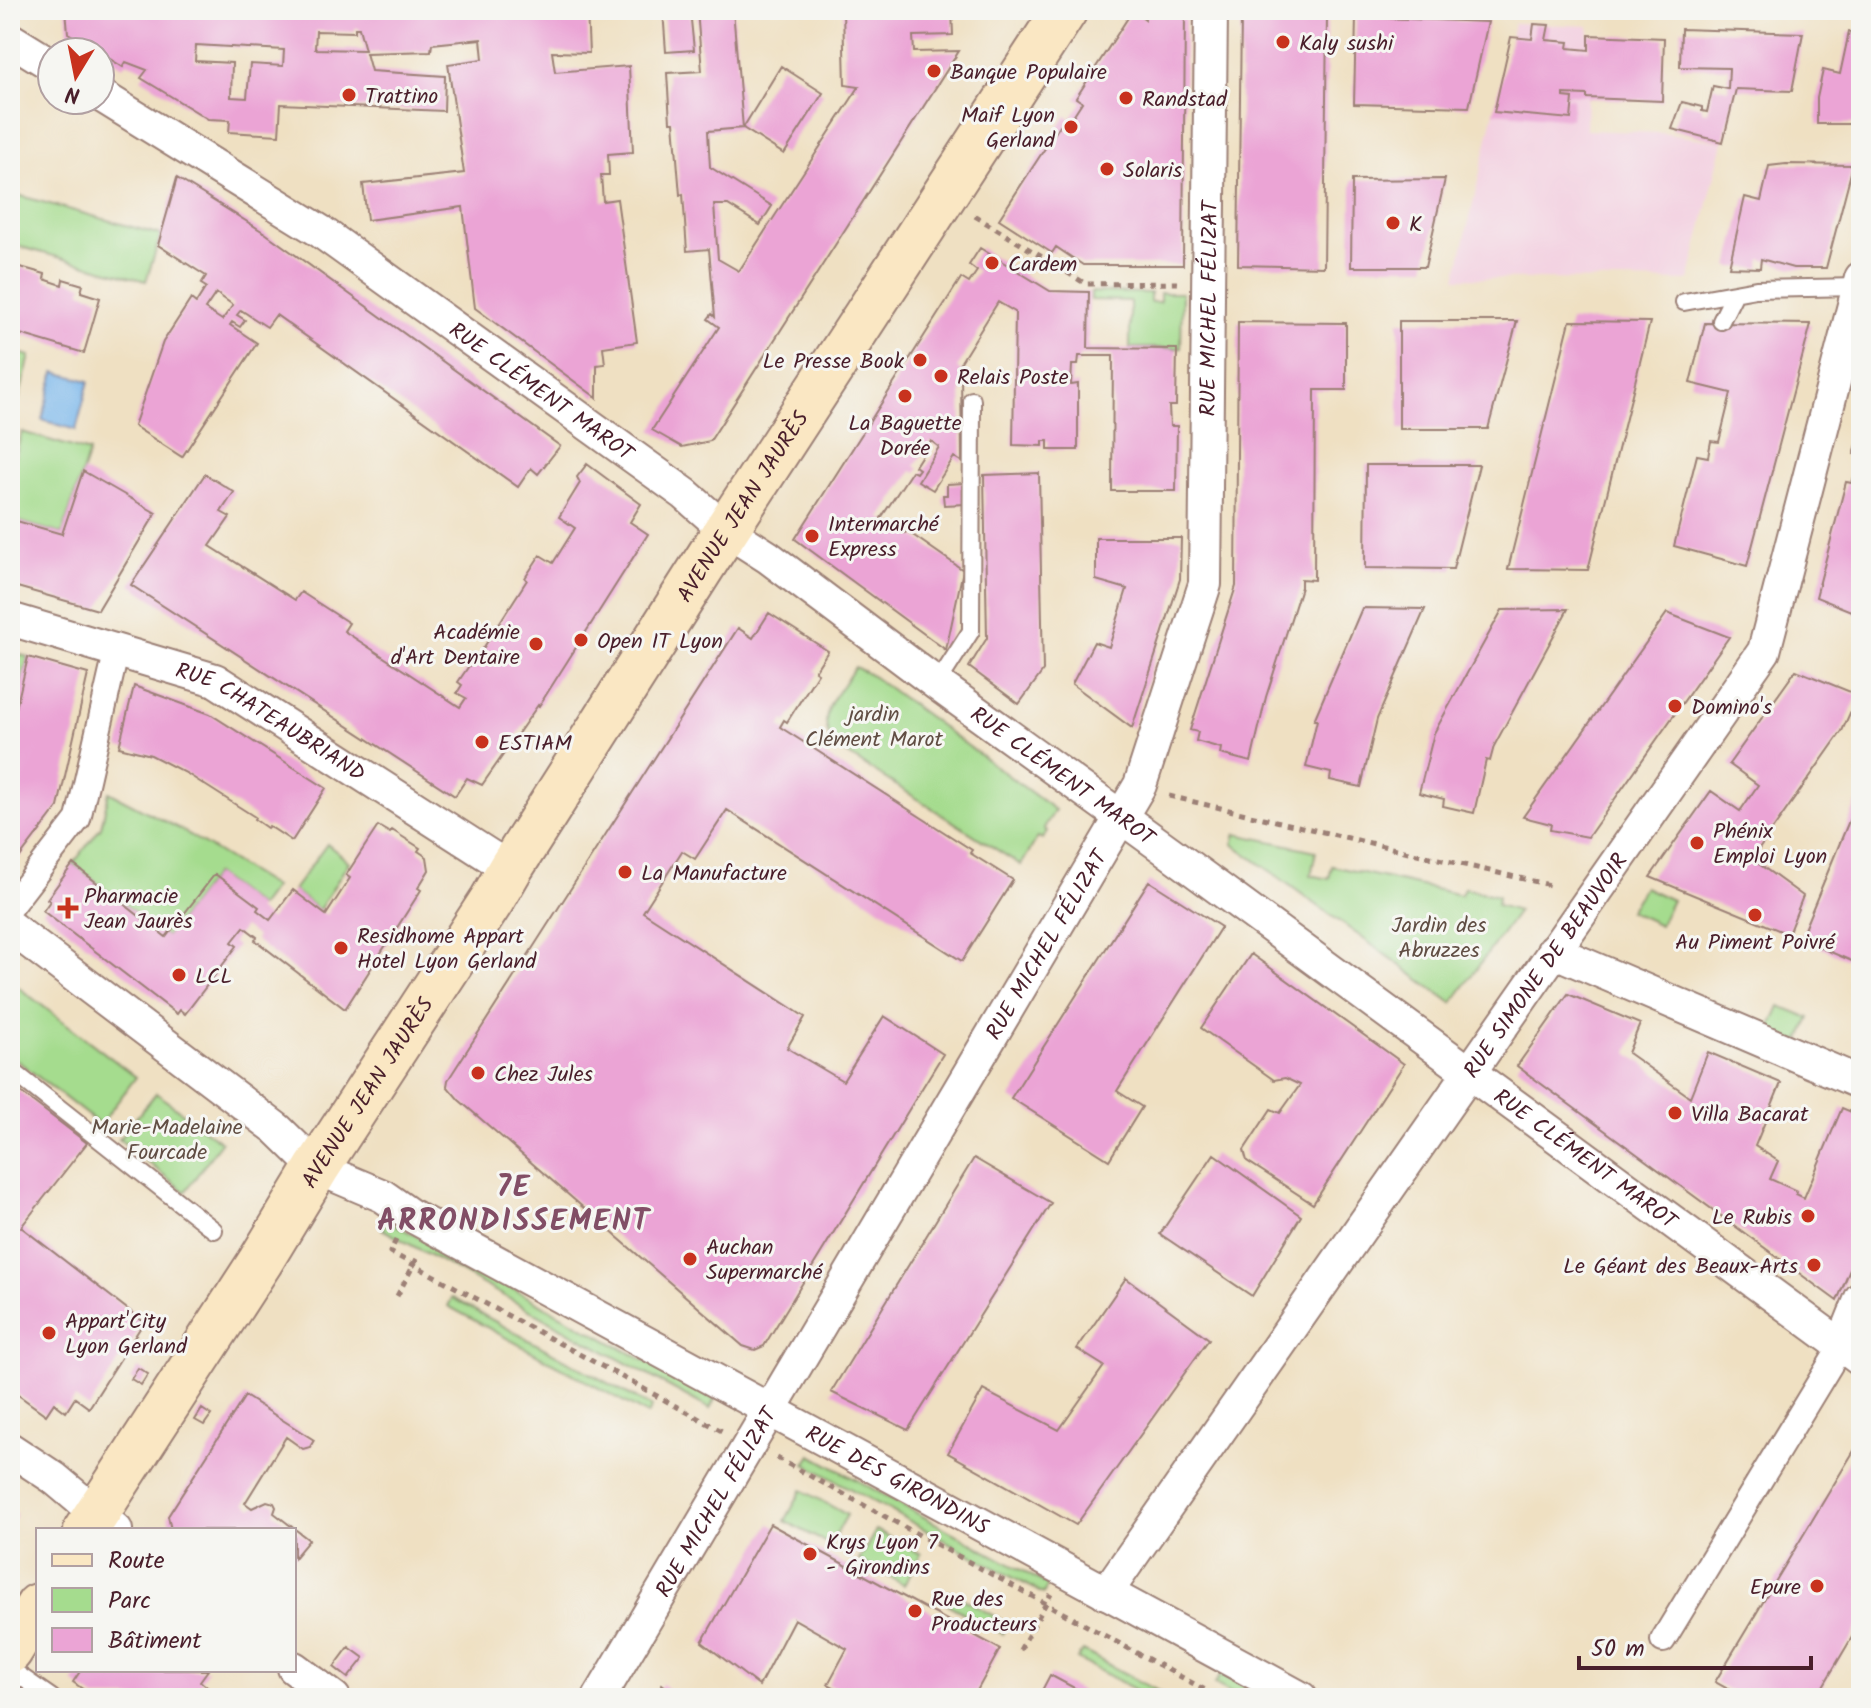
<svg xmlns="http://www.w3.org/2000/svg" width="1871" height="1708" font-family="Kalam,sans-serif">
  <rect width="100%" height="100%" fill="#f6f6f2"/>
  <filter id="ink" filterUnits="userSpaceOnUse"><feTurbulence type="fractalNoise" baseFrequency=".0125" numOctaves="2"/><feDisplacementMap in="SourceGraphic" scale="16" xChannelSelector="R" yChannelSelector="G"/><feConvolveMatrix kernelMatrix="1 2 1 2 8 2 1 2 1" color-interpolation-filters="sRGB"/></filter>
  <filter id="wash" filterUnits="userSpaceOnUse"><feTurbulence type="fractalNoise" baseFrequency=".006" numOctaves="4" result="noise"/><feDisplacementMap in="SourceGraphic" scale="32" xChannelSelector="R" yChannelSelector="G"/><feGaussianBlur stdDeviation="1.8" result="paint"/><feColorMatrix in="noise" values="0 0 0 0 0 0 0 0 0 0 0 0 0 0 0 0 0 1.4 0 .05"/><feComposite in="paint" operator="in"/></filter>
  <g filter="url(#wash)">
    <rect width="100%" height="100%" fill="#efe0c2"/>
    <!-- built -->
    <path fill="#f3cfe0" d="M1514,23l75,3 -3,104 74,3 63,9 -34,139 -233,-3z"/>
    <!-- green -->
    <path fill="#a5dc8e" stroke="#787e5c" stroke-width="2" d="M10,193l151,42 -15,46 -136,-37z
      M1091,292l59,1v9h10v-9h22l-1,55h-51v-47l-39,-1z
      M10,351l20,5 -16,62 -4,-1z
      M22,432l67,20 -27,82 -52,-15v-45z
      M10,652l18,5 -18,77z
      M855,667l19,10 181,133 -11,18 3,3 -4,8 -5,-2 -17,28 -185,-118c-24,-31 1,-52 19,-80z
      M109,792l69,36 96,59 -15,20 -44,-33 -49,63 -93,-73 28,-37z
      M1236,834l80,17 -5,24 18,4 3,-13 129,29 3,-7 34,8 -1,9 21,6 -66,92 -219,-159z
      M327,844l22,18 -30,48 -26,-20z
      M1644,887l28,13 -12,25 -31,-14z
      M10,981l126,96 -36,48 -90,-70z
      M1780,1006l30,12 -11,25 -30,-12z
      M156,1093l65,49 -36,50 -66,-53z
      M387,1220l328,179 -5,10 -328,-180z
      M452,1298l200,109 -4,8 -200,-109z
      M811,1455l237,130 -5,9 -238,-130z
      M802,1490l45,25 -17,30 -45,-24z
      M876,1530l45,24 -17,31 -45,-25z
      M949,1591l59,33 -5,10 -60,-32z
      M1083,1651l78,42 -3,5h-7l-74,-39z
      M1222,1673l43,25h-25l-25,-14z"/>
    <!-- water -->
    <path fill="#78b6eb" stroke="#616a8b" stroke-width="2" d="M55,372l34,9 -13,49 -34,-10z"/>
    <g id="blocks">
      <!-- building -->
      <path fill="#eba4d5" fill-rule="evenodd" d="M66,10h521l2,43 -37,-1 3,20 74,-6 4,86 -25,2 1,21h-8l2,26 14,-2 20,143 -34,5 2,17 -8,1v33l-122,-90 -12,-101 -96,13 -4,-36 101,-11 -16,-109 35,-5 -2,-20 -49,5 -1,7 -65,2 5,18 74,5 -1,35 -163,-7 -2,31 -50,-3 1,-12 -22,-1 -67,-41 6,-8 -21,-8 -3,5 -55,-34zM355,28h4l6,22 -50,-1 1,-18 39,1zM196,45l88,5 -1,16 -33,-2 -3,34 -16,-1 1,-34 -37,-2z
        M663,10h27l4,40 -28,2z
        M697,10h36l10,118 -35,3 2,36 62,39 -12,19 -32,-20h-14l4,54 21,12 120,-184 -14,-2 -2,-75h109l1,25 -40,1 1,16 45,-1 -249,390 -28,6 -30,-17 67,-103 -11,-8 4,-5 3,3 -6,-68 -22,2 -4,-57 -3,1 -6,-73h-4l-3,-49 35,-2z
        M1133,10l12,9v-7h40l-2,253h-100l-27,-18 -4,6 -53,-34 67,-103 5,3 11,-17 -6,-4z
        M1241,15l86,1 -3,251 -86,-2z
        M1356,17l132,5 -19,85 -115,-3z
        M1534,24l15,1 -3,15 23,2 -1,6 21,2v-15l75,3 -2,63 -75,-3v-3l-23,-1v3l9,1 -2,21 -77,-7 17,-75 21,2z
        M1681,29l122,4 -11,58 -56,-2 -13,53 -51,-13 10,-27 20,5v4l5,1 6,-26 15,3 1,-21 -49,-1z
        M1849,32h12v92h-44v-26l6,-28 17,4z
        M781,66l42,27 -39,61 -41,-26z
        M1786,164l67,1 -27,103h-33l-32,-9 -1,9 -31,-1 16,-70 16,4 8,-35z
        M177,178l88,55 295,213 -22,28 -7,-6 -13,19 -242,-172 -9,12 -26,-17 -4,5 8,5 -5,7 -8,-5 -2,3 27,18 -75,114 -48,-31 29,-84 28,-43 5,4 10,-16 -5,-3 5,-8 -48,-31zM216,293l17,12 -11,15 -17,-11z
        M1445,179l-20,88h-74l1,-87z
        M980,248l70,43 39,1 -1,56 89,1 -1,57h-7l1,20h7l-1,65h-64l1,-135h-34l-1,9h-6l-1,20 7,-1v66h-30v-9h-5v5l-30,-1 2,-133 -17,-10 -41,66 4,2 1,92 -8,-5 -21,33 -15,-9 21,-34 -8,-6 -16,25 4,3 -3,4 -4,-2 -31,47 24,15 2,-2 56,39 -17,80 -151,-111 166,-261 8,5 8,-12 -8,-6z
        M10,264l35,10 -1,5 18,6 1,-6 20,6 -2,7 19,6 -16,55 -74,-22z
        M1399,321h118l-29,108h-89z
        M1570,321l80,1 -62,248 -80,-1z
        M1238,322l108,1v67h-31l-1,190 -13,-1v8l-35,110 -15,65 -31,-8 1,-6 -25,-7 2,-9 -8,-2 46,-144z
        M1705,323l106,1 -64,242 -73,-20 23,-91 11,2 3,-16 8,1 12,-49 -41,-10z
        M1861,431v184l-45,-18 30,-115 6,1 4,-13 4,-14 -6,-2z
        M10,446l7,2 -6,23h-1z
        M587,464l54,40 -11,18 18,12 -109,172 -1,-1 -56,80 -15,-7 -12,18 -324,-211 74,-111 29,18 -13,20 9,5 -20,29 85,54 6,-8 48,31 -5,8 116,76 6,-9 -9,-5 5,-8 -4,-3 15,-22 2,1 52,-81 -2,-2 15,-23 13,8 22,-35 -16,-11 21,-34 -3,-6z
        M1366,465h113l-26,104 -88,-1z
        M83,471l73,42 -58,97 -88,-25v-66l52,15z
        M1039,473l4,198 -24,33 -50,-37 18,-29 -3,-163z
        M964,483l1,21 -21,1 -1,-10h4v-11z
        M1096,538h85l-1,41 -48,149 -60,-44 22,-42 15,5 18,-58 -31,-9z
        M1362,608l63,1 -48,110 -16,68 -31,-7 1,-7 -25,-6 11,-47h-3z
        M1568,609l-74,137 -4,15 -4,-1 -12,53 -31,-7 1,-7 -25,-6 15,-60 68,-123z
        M769,613l59,38 -13,20 3,2 -31,49 -3,-2 -4,7 192,123 -2,3 43,27 -51,81 -235,-151 -32,49 -13,-8 -39,61 162,105 -18,31 56,33 41,-65 59,38 -179,292 -9,4 -12,-4 -284,-246 -12,-14 1,-6 290,-452 15,10z
        M1667,613l62,24 -141,200 -38,-7 1,-6 -28,-7z
        M28,657l60,17 -30,133 -48,63v-88l2,-11h-2v-37z
        M1796,670l62,25 -16,36 -90,128 51,37 -15,38 -138,-57 61,-86 29,20 18,-26 -29,-21z
        M134,686l76,28 116,74 -34,53 -23,-15 -2,2 -13,-9 1,-2 -69,-44 -35,-18 -32,-8z
        M1861,792v173l-61,-26z
        M378,826l12,7 2,-3 28,18 -2,3 9,6 2,13 -11,18 3,2 -76,119 -90,-69 2,-3 -13,-10 -12,15 5,4 -52,68 -5,-4 -3,4 -134,-103 7,-10 -3,-2 26,-35 93,73 49,-63 44,33 -2,3 13,10 23,-30 33,25 24,-37 -4,-3z
        M1149,881l72,46 -104,164 25,16 -33,53 -98,-62z
        M1251,954l153,110 -91,140 -66,-43 -3,-11 27,-41 9,4 20,-28 -15,-7 -11,2 -73,-52z
        M1568,994l72,30 -12,29 62,44 18,-45 73,31 -26,63 23,15 -8,18 27,12 -1,3 8,4 38,-90 19,8v127l-24,58 -320,-235z
        M10,1084l77,59 -66,84 123,95 -55,86 -14,-10 -9,14 -12,-9 -8,12 -36,-26z
        M1214,1154l87,62 -49,80 -92,-62z
        M974,1158l77,45 -143,227 -77,-38z
        M1126,1278l83,61 -133,186 -128,-72 35,-63 76,40 45,-64 -27,-17z
        M138,1368l10,6 -7,11 -10,-6z
        M245,1396l69,44 -4,7 -7,2 -17,-12 -41,66 7,5 15,-7 7,2 2,4 -2,6 35,27 -15,18v-28h-123l-3,-14z
        M202,1409l9,6 -7,10 -9,-5z
        M1861,1439v183l-45,76h-72l-29,-16z
        M10,1503l6,12 -6,17z
        M770,1524l230,125 -27,49h-119l-26,-14 19,-35 -53,-30 -35,67 -57,-44z
        M349,1647l15,11 -16,20 -14,-11z
        M81,1670h127l-8,11 12,10 -5,7h-112l-22,-16z
        M1050,1675l43,23h-55z
        M662,1684l17,14h-25z"/>
    </g>
  </g>
  <g filter="url(#ink)">
    <use href="#blocks" fill-opacity="0" stroke="#9c8076" stroke-width="2"/>
    <g fill="none" stroke-linecap="round" stroke-linejoin="round">
      <!-- service casing -->
      <g stroke="#9c8076" stroke-width="20">
        <path id="service" d="M1684,302l72,-13 103,-2
          M1721,321l14,-28
          M937,684l34,-53 1,-231
          M10,1069l204,161
          M10,1669l42,29"/>
      </g>
      <!-- pedestrian casing -->
      <g stroke="#9c8076" stroke-width="28">
        <path id="pedestrian" d="M10,907l68,-88 39,-170
          M1663,1640l179,-295"/>
      </g>
      <!-- minor casing -->
      <g stroke="#9c8076" stroke-width="36">
        <g id="minor">
          <path d="M10,39l42,26"/>
          <path id="s1" d="M100,95l220,136 365,263 41,36 42,27 169,127 231,167 693,509"/>
          <path id="s2" d="M10,619l205,61 295,189"/>
          <path id="s3" d="M10,927l267,202 40,39 66,28 27,19 891,483"/>
          <path d="M1553,951l308,132"/>
          <path d="M1842,1345l19,-47"/>
          <path d="M10,1449l44,29 62,52"/>
          <path id="s4" d="M1106,1593l658,-942 97,-373"/>
          <path d="M294,1668l40,30"/>
          <path id="s5" d="M599,1698l541,-913 65,-201 6,-574"/>
        </g>
      </g>
      <!-- secondary casing -->
      <g stroke="#9c8076" stroke-width="48">
        <g id="secondary">
          <path id="s6" d="M86,1530l174,-268 57,-94 175,-268 18,-31 201,-316 354,-543"/>
          <path d="M10,1651l28,-45"/>
        </g>
      </g>
      <!-- path -->
      <path stroke="#9c8076" stroke-width="5" stroke-dasharray="6 6" stroke-linecap="butt" d="M975,216l111,68 92,-1
        M1169,796l385,90
        M396,1240l-6,12 332,179
        M397,1296l22,-41
        M777,1458l443,240
        M1020,1650l31,-56"/>
      <!-- service -->
      <use href="#service" stroke="#fff" stroke-width="16"/>
      <!-- pedestrian -->
      <use href="#pedestrian" stroke="#fff" stroke-width="24"/>
      <!-- minor -->
      <use href="#minor" stroke="#fff" stroke-width="32"/>
      <!-- secondary -->
      <use href="#secondary" stroke="#fae7c3" stroke-width="44"/>
    </g>
  </g>
  <!-- markers -->
  <g fill="#c8321e" stroke="#f6f6f2" stroke-width="3">
    <circle cx="1283" cy="42" r="8"/>
    <circle cx="934" cy="71" r="8"/>
    <circle cx="349" cy="95" r="8"/>
    <circle cx="1126" cy="98" r="8"/>
    <circle cx="1071" cy="127" r="8"/>
    <circle cx="1107" cy="169" r="8"/>
    <circle cx="1393" cy="223" r="8"/>
    <circle cx="992" cy="263" r="8"/>
    <circle cx="920" cy="360" r="8"/>
    <circle cx="941" cy="376" r="8"/>
    <circle cx="905" cy="396" r="8"/>
    <circle cx="812" cy="536" r="8"/>
    <circle cx="581" cy="640" r="8"/>
    <circle cx="536" cy="644" r="8"/>
    <circle cx="1675" cy="706" r="8"/>
    <circle cx="482" cy="742" r="8"/>
    <circle cx="1697" cy="843" r="8"/>
    <circle cx="625" cy="872" r="8"/>
    <path d="M64 896h8v8h8v8h-8v8h-8v-8h-8v-8h8z"/>
    <circle cx="1755" cy="915" r="8"/>
    <circle cx="341" cy="948" r="8"/>
    <circle cx="179" cy="975" r="8"/>
    <circle cx="478" cy="1073" r="8"/>
    <circle cx="1675" cy="1113" r="8"/>
    <circle cx="1808" cy="1216" r="8"/>
    <circle cx="690" cy="1259" r="8"/>
    <circle cx="1814" cy="1265" r="8"/>
    <circle cx="49" cy="1333" r="8"/>
    <circle cx="810" cy="1554" r="8"/>
    <circle cx="1817" cy="1586" r="8"/>
    <circle cx="915" cy="1611" r="8"/>
  </g>
  <g text-anchor="middle" stroke-width="6" stroke-linejoin="round" paint-order="stroke">
    <!-- poi labels -->
    <g font-size="22" fill="#4a1f2b" stroke="#f6f6f2" text-anchor="start">
      <text x="1299" y="50">Kaly sushi</text>
      <text x="950" y="79">Banque Populaire</text>
      <text x="365" y="103">Trattino</text>
      <text x="1142" y="106">Randstad</text>
      <text x="1055" y="122" text-anchor="end">Maif Lyon<tspan x="1055" dy="25">Gerland</tspan></text>
      <text x="1123" y="177">Solaris</text>
      <text x="1409" y="231">K</text>
      <text x="1008" y="271">Cardem</text>
      <text x="904" y="368" text-anchor="end">Le Presse Book</text>
      <text x="957" y="384">Relais Poste</text>
      <text x="905" y="430" text-anchor="middle">La Baguette<tspan x="905" dy="25">Dorée</tspan></text>
      <text x="828" y="531">Intermarché<tspan x="828" dy="25">Express</tspan></text>
      <text x="520" y="639" text-anchor="end">Académie<tspan x="520" dy="25">d'Art Dentaire</tspan></text>
      <text x="597" y="648">Open IT Lyon</text>
      <text x="1691" y="714">Domino's</text>
      <text x="498" y="750">ESTIAM</text>
      <text x="1713" y="838">Phénix<tspan x="1713" dy="25">Emploi Lyon</tspan></text>
      <text x="641" y="880">La Manufacture</text>
      <text x="84" y="903">Pharmacie<tspan x="84" dy="25">Jean Jaurès</tspan></text>
      <text x="357" y="943">Residhome Appart<tspan x="357" dy="25">Hotel Lyon Gerland</tspan></text>
      <text x="1755" y="949" text-anchor="middle">Au Piment Poivré</text>
      <text x="195" y="983">LCL</text>
      <text x="494" y="1081">Chez Jules</text>
      <text x="1691" y="1121">Villa Bacarat</text>
      <text x="1792" y="1224" text-anchor="end">Le Rubis</text>
      <text x="706" y="1254">Auchan<tspan x="706" dy="25">Supermarché</tspan></text>
      <text x="1798" y="1273" text-anchor="end">Le Géant des Beaux-Arts</text>
      <text x="65" y="1328">Appart'City<tspan x="65" dy="25">Lyon Gerland</tspan></text>
      <text x="826" y="1549">Krys Lyon 7<tspan x="826" dy="25">- Girondins</tspan></text>
      <text x="1801" y="1594" text-anchor="end">Epure</text>
      <text x="931" y="1606">Rue des<tspan x="931" dy="25">Producteurs</tspan></text>
    </g>
    <!-- street labels -->
    <g font-size="22" fill="#4a1f2b" stroke="#f6f6f2">
      <text dy="8" stroke="none"><textPath href="#s5" startOffset="1548">RUE MICHEL FÉLIZAT</textPath></text>
      <text dy="8" stroke="none"><textPath href="#s1" startOffset="532">RUE CLÉMENT MAROT</textPath></text>
      <text dy="8" stroke="none"><textPath href="#s6" startOffset="1216">AVENUE JEAN JAURÈS</textPath></text>
      <text dy="8" stroke="none"><textPath href="#s2" startOffset="282">RUE CHATEAUBRIAND</textPath></text>
      <text dy="8" stroke="none"><textPath href="#s1" startOffset="1180">RUE CLÉMENT MAROT</textPath></text>
      <text dy="8" stroke="none"><textPath href="#s5" startOffset="876">RUE MICHEL FÉLIZAT</textPath></text>
      <text dy="8" stroke="none"><textPath href="#s4" startOffset="766">RUE SIMONE DE BEAUVOIR</textPath></text>
      <text dy="8" stroke="none"><textPath href="#s6" startOffset="520">AVENUE JEAN JAURÈS</textPath></text>
      <text dy="8" stroke="none"><textPath href="#s1" startOffset="1828">RUE CLÉMENT MAROT</textPath></text>
      <text dy="8" stroke="none"><textPath href="#s3" startOffset="1050">RUE DES GIRONDINS</textPath></text>
      <text dy="8" stroke="none"><textPath href="#s5" startOffset="228">RUE MICHEL FÉLIZAT</textPath></text>
    </g>
    <!-- park labels -->
    <g font-size="22" fill="#614e44" stroke="#f6f6f2">
      <text x="874" y="721">jardin<tspan x="874" dy="25">Clément Marot</tspan></text>
      <text x="1439" y="932">Jardin des<tspan x="1439" dy="25">Abruzzes</tspan></text>
      <text x="167" y="1134">Marie-Madelaine<tspan x="167" dy="25">Fourcade</tspan></text>
    </g>
    <!-- district labels -->
    <g font-size="30" font-weight="bold" letter-spacing="2" fill="#824e66" stroke="#f6f6f2">
      <text x="514" y="1196">7E<tspan x="514" dy="34">ARRONDISSEMENT</tspan></text>
    </g>
  </g>
  <!-- margin -->
  <rect width="1871" height="1708" fill="none" stroke="#f6f6f2" stroke-width="40"/>
  <!-- legend -->
  <rect x="36" y="1528" width="260" height="144" fill="#f6f6f2" stroke="#b1a0a2" stroke-width="2"/>
  <rect x="52" y="1554" width="40" height="12" fill="#fae7c3" stroke="#b1a0a2" stroke-width="2"/>
  <text x="108" y="1568" font-size="24" fill="#4a1f2b">Route</text>
  <rect x="52" y="1588" width="40" height="24" fill="#a5dc8e" stroke="#b1a0a2" stroke-width="2"/>
  <text x="108" y="1608" font-size="24" fill="#4a1f2b">Parc</text>
  <rect x="52" y="1628" width="40" height="24" fill="#eba4d5" stroke="#b1a0a2" stroke-width="2"/>
  <text x="108" y="1648" font-size="24" fill="#4a1f2b">Bâtiment</text>
  <!-- north arrow -->
  <g transform="translate(76 76) rotate(190)"><circle r="38" fill="#f6f6f2" stroke="#b1a0a2" stroke-width="2"/>
  <path d="M0-6L14 30L0 20L-14 30Z" fill="#c8321e"/>
  <text y="-12" font-size="22" font-weight="bold" text-anchor="middle" fill="#4a1f2b">N</text>
  </g>
  <!-- scale -->
  <path d="M1579 1656v12h232v-12" fill="none" stroke="#4a1f2b" stroke-width="4"/>
  <text x="1591" y="1656" font-size="24" fill="#4a1f2b" stroke="#f6f6f2" stroke-width="6" paint-order="stroke">50 m</text>
</svg>
